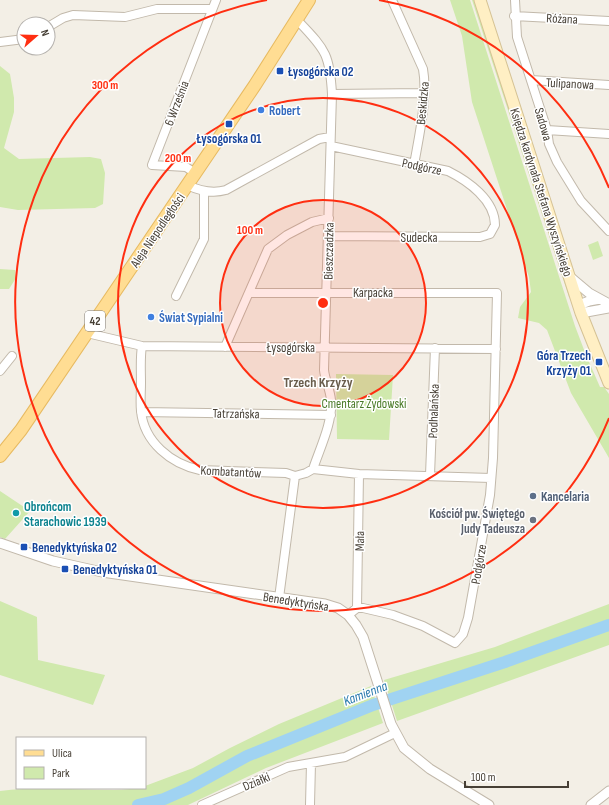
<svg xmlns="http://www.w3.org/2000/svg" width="609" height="805" font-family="'Sofia Sans Condensed',sans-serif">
  <rect width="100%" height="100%" fill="#f3efe6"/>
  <!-- green -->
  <path fill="#d0e9ad" d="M450,0h20l105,326 11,29 14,32h4l5,7v64l-38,-65 -24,-63 -8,-7 -21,-5 2,-11 11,-15 -2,-15 -57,-175 -10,-66z
    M472,0h3l97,297h-3z
    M0,66l10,8 4,24v14l-10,36 15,11 71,-2 11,2 4,14 -2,31 -8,4 -77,2 -18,-3z
    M598,241l5,15 -10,4 -5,-15z
    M0,269l15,1 1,8 -7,11h-9z
    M336,374l57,1 -4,65 -52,-1z
    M0,491l30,20 -25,28 -5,-2z
    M0,601l37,16 1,43 67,15 -12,30 -93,-30z
    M609,604v41l-212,76 -13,-41 111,-33z
    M371,686l12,37 -117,45 -78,37h-188v-14c39,-5 76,-1 114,-1 10,0 21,-2 31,-2v-2l48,-18 37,-20 49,-24z"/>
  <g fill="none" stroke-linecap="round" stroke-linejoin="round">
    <!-- river -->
    <path stroke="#a0d3f2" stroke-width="12" d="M138,805l26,-6 25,-11 58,-32 126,-51 132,-43 104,-37"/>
    <!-- minor casing -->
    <g stroke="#c2b9ab" stroke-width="10">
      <path id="minor" d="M392,0l31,69c5,28 -4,67 -9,96
        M515,0l2,37 30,93 2,14 8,18 24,39 28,30
        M514,16l95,5
        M48,27l15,-9 10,-3 52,2 32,-8h55
        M0,42l24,-3
        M531,80l78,5
        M332,94l91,-1
        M547,130l62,4
        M195,173l-9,-6 -34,-2 64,-165
        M187,185c13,6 25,9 39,5l93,-51 11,-2
        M328,236l152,1 10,-3 5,-9c0,-25 -27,-44 -47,-54l-117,-25
        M249,293h248l-4,165 -3,37 -22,123 -5,16 -8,9 -32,-17 -30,-11 -30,-7h-6l-9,7
        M176,296l28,-57v-47
        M87,333l55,13 354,3
        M142,346c-2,12 -1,24 -1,37 0,9 -1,19 0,28 3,31 30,53 59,59l86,3 9,3
        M225,347l43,-98 19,-14 25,-13 17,-4
        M0,371l12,-15
        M141,412l190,3
        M313,469l46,5 132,4
        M430,475l5,-127
        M295,476l11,-3 7,-4c7,-21 20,-47 18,-69 -1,-11 -6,-20 -7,-30l8,-276c-2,-38 -6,-44 -32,-71l-4,-2
        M279,598l16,-122
        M357,608l2,-134
        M202,805l86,-38 57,-10 50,-24
        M310,805l1,-42"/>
    </g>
    <!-- tertiary casing -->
    <g stroke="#c2b9ab" stroke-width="11">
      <path id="tertiary" d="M570,277l19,16 20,11
        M579,305l10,-4 11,-2
        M581,313l28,-5
        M0,543l53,18 49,11 223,32 13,4 10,7 8,10 7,12 28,87 13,24 26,21 59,36
        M591,805l18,-14"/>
    </g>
    <!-- secondary casing -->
    <g stroke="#d5c294" stroke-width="13">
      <path id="secondary" d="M480,0l101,313 28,70"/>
    </g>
    <!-- primary casing -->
    <g stroke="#e7ba61" stroke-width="14">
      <path id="primary" d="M0,456l21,-26 234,-345 54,-85"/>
    </g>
    <!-- minor -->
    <use href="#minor" stroke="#fff" stroke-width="8"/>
    <!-- tertiary -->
    <use href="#tertiary" stroke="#fff" stroke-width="9"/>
    <!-- secondary -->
    <use href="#secondary" stroke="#ffefc4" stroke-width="11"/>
    <!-- primary -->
    <use href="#primary" stroke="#ffdd93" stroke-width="12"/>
  </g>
  <!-- distance rings -->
  <circle cx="323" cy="303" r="103" fill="#ff2e11" fill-opacity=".12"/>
  <g fill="none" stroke="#ff2e11" stroke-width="2">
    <circle cx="323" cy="303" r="103"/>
    <circle cx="323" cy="303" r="205"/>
    <path d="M609 418A308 308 0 1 1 267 0M379 0A308 308 0 0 1 609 188"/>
  </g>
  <!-- markers -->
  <g fill="#1a4fb4" stroke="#fff" stroke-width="1.5">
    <rect x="276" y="67" width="8" height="8" rx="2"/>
    <rect x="225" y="120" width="8" height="8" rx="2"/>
    <rect x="595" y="358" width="8" height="8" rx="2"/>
    <rect x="20" y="543" width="8" height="8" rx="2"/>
    <rect x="61" y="565" width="8" height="8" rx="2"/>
  </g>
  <g fill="#3f7fe0" stroke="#fff" stroke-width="1.5">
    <circle cx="261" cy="110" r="4"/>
    <circle cx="151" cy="317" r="4"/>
  </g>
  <circle fill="#5c6f8a" stroke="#fff" stroke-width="1.5" cx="533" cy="496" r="4"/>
  <circle fill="#0f9aa8" stroke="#fff" stroke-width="1.5" cx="16" cy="513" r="4"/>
  <circle fill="#6b7280" stroke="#fff" stroke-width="1.5" cx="533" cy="520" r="4"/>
  <g text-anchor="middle" stroke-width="3" stroke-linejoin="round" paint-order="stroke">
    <!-- shield labels -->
    <rect fill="#fff" stroke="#7e7972" stroke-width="1" x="85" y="311" width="20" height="20" rx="3"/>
    <g font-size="12" font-weight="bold" fill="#463f35">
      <text x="95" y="325">42</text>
    </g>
    <!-- street labels -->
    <g font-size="13" fill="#463f35" stroke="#fff">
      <text transform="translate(562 18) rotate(3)" y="5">Różana</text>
      <text transform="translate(570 83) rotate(3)" y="5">Tulipanowa</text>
      <text transform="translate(176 103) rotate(-69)" y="5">6 Września</text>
      <text transform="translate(422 103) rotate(-85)" y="5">Beskidzka</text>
      <text transform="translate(544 124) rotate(74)" y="5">Sadowa</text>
      <text transform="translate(422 166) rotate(12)" y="5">Podgórze</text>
      <text transform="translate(542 192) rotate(72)" y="5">Księdza kardynała Stefana Wyszyńskiego</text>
      <text transform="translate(157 230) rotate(-56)" y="5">Aleja Niepodległości</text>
      <text x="419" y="242">Sudecka</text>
      <text transform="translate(328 251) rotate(-89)" y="5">Bieszczadzka</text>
      <text x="373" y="297">Karpacka</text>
      <text x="291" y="352">Łysogórska</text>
      <text transform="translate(433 411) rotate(-88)" y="5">Podhalańska</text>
      <text transform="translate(236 413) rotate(1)" y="5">Tatrzańska</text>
      <text transform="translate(231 471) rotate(3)" y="5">Kombatantów</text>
      <text transform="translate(359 541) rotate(-89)" y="5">Mała</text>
      <text transform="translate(478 564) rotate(-80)" y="5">Podgórze</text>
      <text transform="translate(296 601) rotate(9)" y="5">Benedyktyńska</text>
      <text transform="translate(256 781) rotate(-23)" y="5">Działki</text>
    </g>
    <!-- transit labels -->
    <g font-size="13" font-weight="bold" fill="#164399" stroke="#fff" text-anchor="start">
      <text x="288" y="76">Łysogórska 02</text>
      <text x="229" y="143" text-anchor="middle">Łysogórska 01</text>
      <text x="591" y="360" text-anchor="end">Góra Trzech<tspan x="591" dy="15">Krzyży 01</tspan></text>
      <text x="32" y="552">Benedyktyńska 02</text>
      <text x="73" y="574">Benedyktyńska 01</text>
    </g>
    <!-- shop labels -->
    <g font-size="13" font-weight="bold" fill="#366cbe" stroke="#fff" text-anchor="start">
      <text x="269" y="115">Robert</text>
      <text x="159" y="322">Świat Sypialni</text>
    </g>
    <!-- park labels -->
    <g font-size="13" fill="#497a27" stroke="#fff">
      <text x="364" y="408">Cmentarz Żydowski</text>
    </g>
    <!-- service labels -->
    <g font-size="13" font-weight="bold" fill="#4e5e75" stroke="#fff" text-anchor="start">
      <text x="541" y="501">Kancelaria</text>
    </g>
    <!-- culture labels -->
    <g font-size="13" font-weight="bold" fill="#0d838f" stroke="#fff" text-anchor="start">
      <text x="24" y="511">Obrońcom<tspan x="24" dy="15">Starachowic 1939</tspan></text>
    </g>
    <!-- worship labels -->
    <g font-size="13" font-weight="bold" fill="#5b616d" stroke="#fff" text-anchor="end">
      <text x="525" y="518">Kościół pw. Świętego<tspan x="525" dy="15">Judy Tadeusza</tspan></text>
    </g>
    <!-- neighbourhood labels -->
    <g font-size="14" font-weight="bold" fill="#695d4c" stroke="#fff">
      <text x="318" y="387">Trzech Krzyży</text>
    </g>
    <!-- water labels -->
    <g font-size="14" font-style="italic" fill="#2a7aad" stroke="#fff">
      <text transform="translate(365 693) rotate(-21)" y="5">Kamienna</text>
    </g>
  </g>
  <circle cx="323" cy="303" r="6" fill="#ff2e11" stroke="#fff" stroke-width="2"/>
  <g font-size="12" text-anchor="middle" font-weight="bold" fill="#ff2e11" stroke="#fff" stroke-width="3" stroke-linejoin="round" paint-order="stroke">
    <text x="105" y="89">300 m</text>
    <text x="178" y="162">200 m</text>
    <text x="250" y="234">100 m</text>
  </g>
  <!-- legend -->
  <rect x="16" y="737" width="130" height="52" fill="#ffffff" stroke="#b5b2ae"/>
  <rect x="24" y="750" width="20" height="6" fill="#ffdd93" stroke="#b5b2ae"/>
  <text x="52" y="757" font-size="12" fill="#463f35">Ulica</text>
  <rect x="24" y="767" width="20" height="12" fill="#d0e9ad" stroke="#b5b2ae"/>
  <text x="52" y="777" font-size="12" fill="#463f35">Park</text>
  <!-- north arrow -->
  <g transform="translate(36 36) rotate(70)"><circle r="19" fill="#ffffff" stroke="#b5b2ae"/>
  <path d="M0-3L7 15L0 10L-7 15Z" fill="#ff2e11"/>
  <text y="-6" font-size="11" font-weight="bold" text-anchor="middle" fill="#463f35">N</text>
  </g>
  <!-- scale -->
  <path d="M465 781v6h103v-6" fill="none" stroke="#463f35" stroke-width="2"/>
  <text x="471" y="781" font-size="12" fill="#463f35" stroke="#ffffff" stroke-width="3" paint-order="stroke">100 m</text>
</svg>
